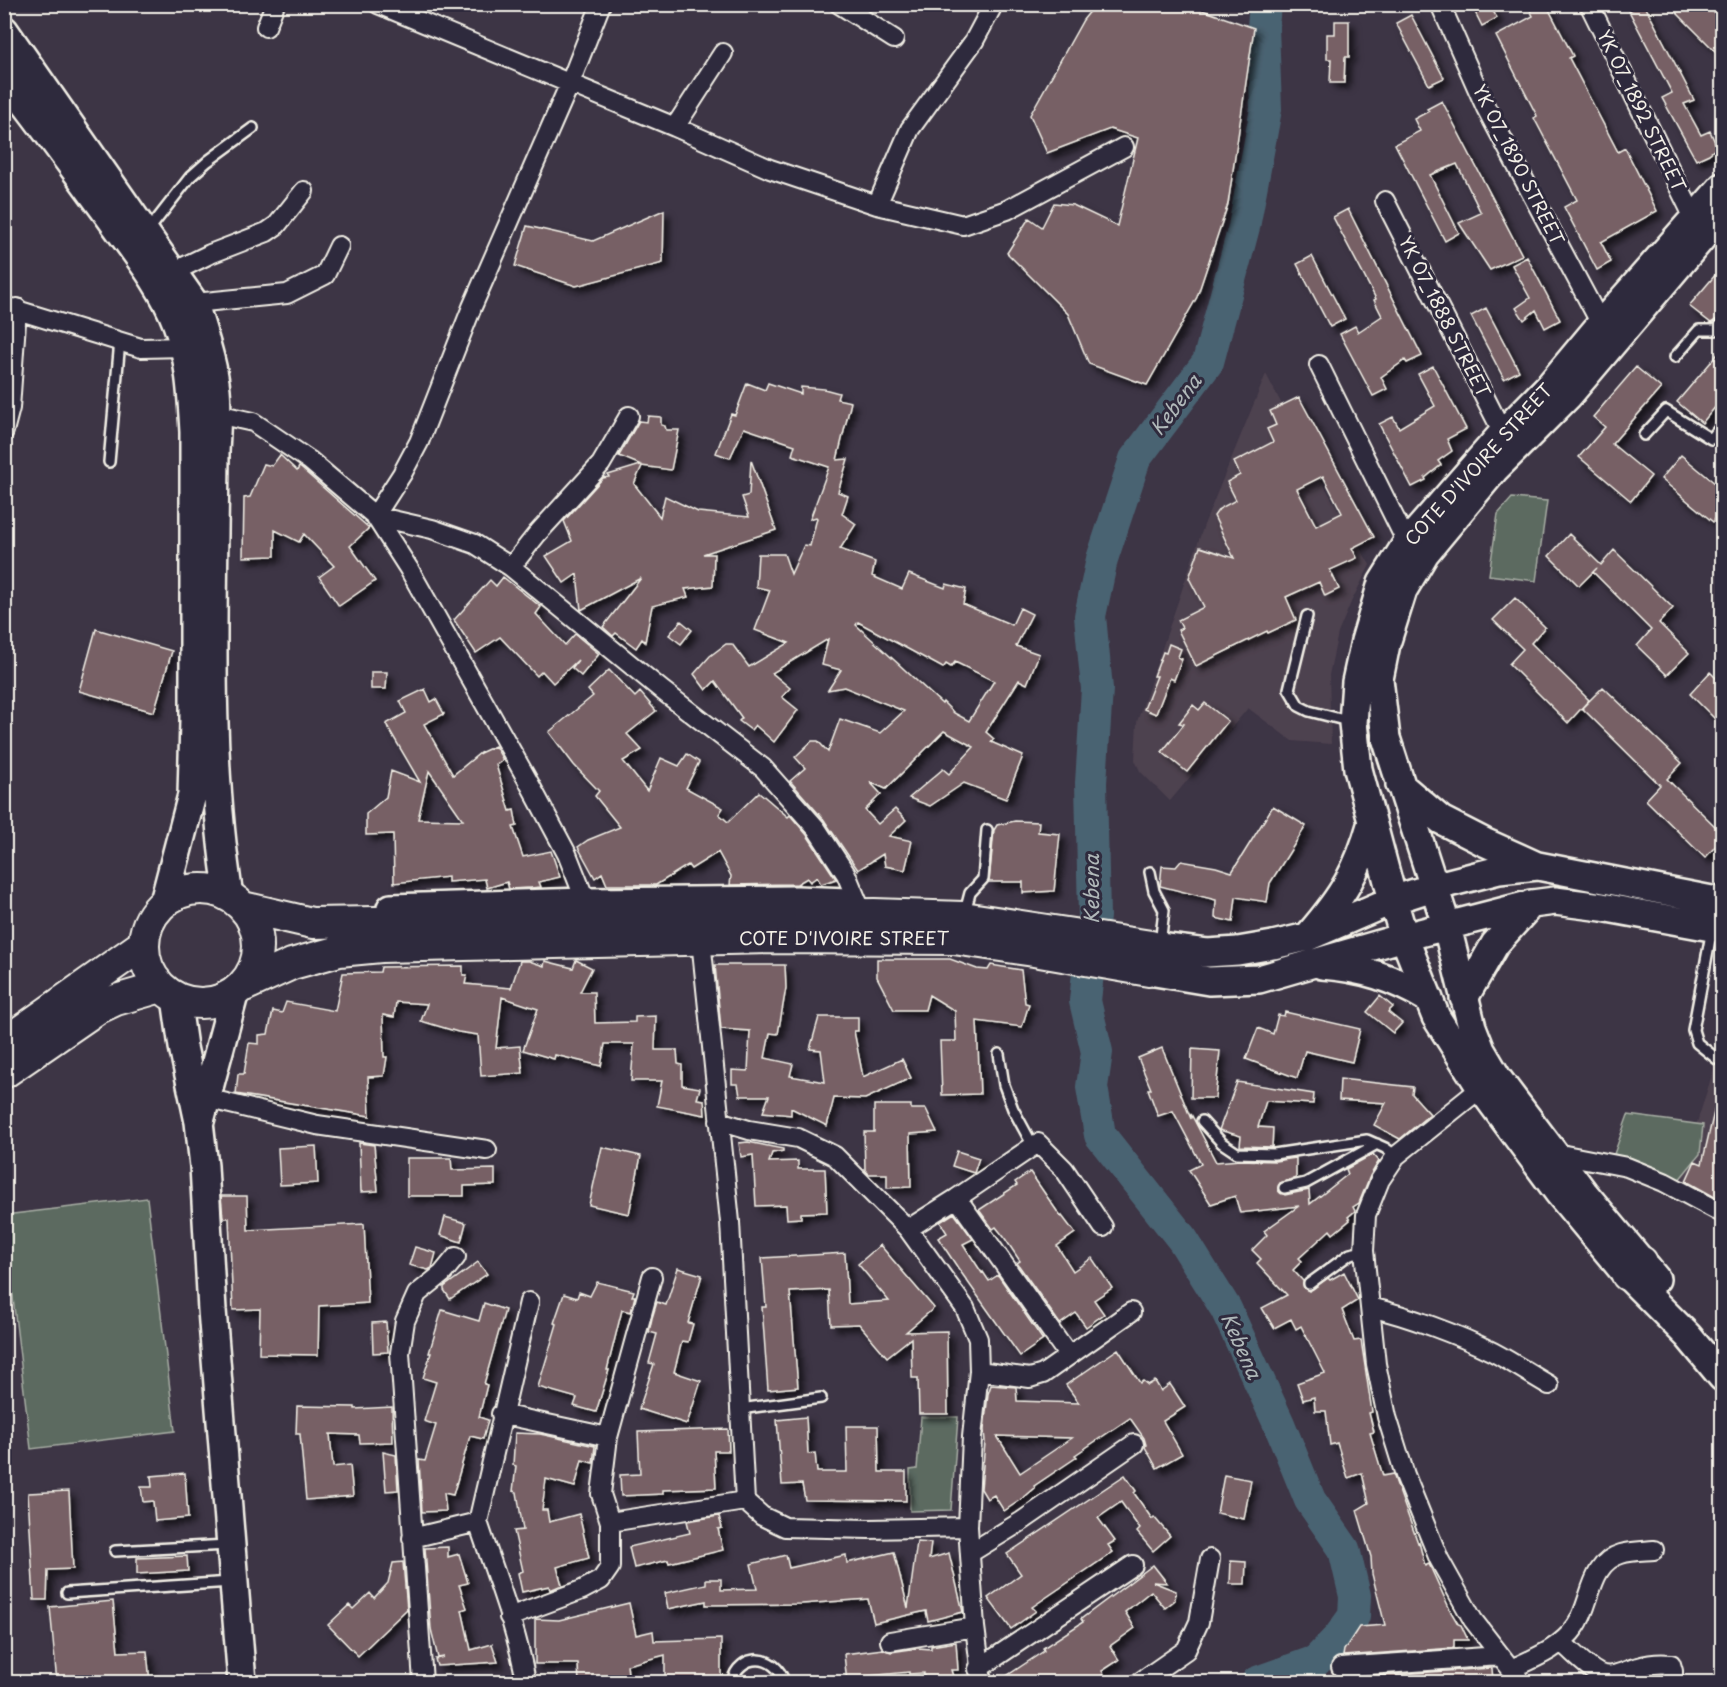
<svg xmlns="http://www.w3.org/2000/svg" width="1727" height="1687" font-family="'Playpen Sans',sans-serif">
  <defs>
    <filter id="shadow"><feDropShadow dx="5.5" dy="5.5" stdDeviation="3" flood-color="#0009"/></filter>
  </defs>
  <rect width="100%" height="100%" fill="#3d3545"/>
  <filter id="ink" filterUnits="userSpaceOnUse"><feTurbulence type="fractalNoise" baseFrequency=".0167" numOctaves="2"/><feDisplacementMap in="SourceGraphic" scale="12" xChannelSelector="R" yChannelSelector="G"/><feConvolveMatrix kernelMatrix="1 2 1 2 8 2 1 2 1" color-interpolation-filters="sRGB"/></filter>
  <g filter="url(#ink)">
    <!-- built -->
    <path fill="#4e424f" d="M1266,374l54,104 50,87 -18,35 -14,33 -9,42 2,69 -39,-3 -44,-33 -78,93 -30,-30 -5,-11 2,-38 67,-197z
      M1722,1048v149l-39,-19 1,-14 33,-105z"/>
    <!-- green -->
    <path fill="#5b6a61" stroke="#a8aea4" stroke-width="1.5" d="M1512,498l35,3 -11,80 -47,-6 9,-61z
      M1628,1115l75,10 -3,29 -22,27 -64,-27z
      M147,1198l28,233 -144,18 -26,-218v-16z
      M921,1417h37l-7,93 -41,1v-41l7,-1z"/>
    <g fill="none" stroke-linecap="round" stroke-linejoin="round">
      <!-- river -->
      <path stroke="#4a6372" stroke-width="32" d="M1257,1682l59,-21 23,-24 15,-21 1,-20 -11,-47 -34,-49 -31,-76 -53,-115 -43,-69 -83,-105 -8,-48 5,-35 -12,-51 9,-85 -3,-133 6,-94 -7,-73 12,-57 33,-100 73,-97 36,-135 22,-118 -3,-82 2,-23"/>
    </g>
    <!-- building -->
    <path fill="#776165" stroke="#f4f1e8" stroke-width="1.5" fill-rule="evenodd" filter="url(#shadow)" d="M1096,4h89l69,24 -26,176 -31,93 -50,88 -58,-21 -21,-50 -61,-61 22,-35 13,9 12,-24 19,2 44,21 21,-88 -28,-9 -63,24 -17,-38 53,-95z
      M1471,4h18l8,14 -15,8z
      M1527,4h19l27,52 -4,2 49,94 7,-4 32,63 -56,31 10,20 -14,8 -33,-63 13,-7 -43,-82 3,-2 -41,-80 37,-20z
      M1641,4h3l50,96 -10,4 17,31 9,-4 7,16 -8,7 -13,6 -34,-62 10,-5 -43,-82z
      M1683,4h23l16,17v37l-46,-46z
      M1411,15l33,63 -15,7 -33,-62z
      M1335,21h14v36h-4l-1,26h-14l1,-24h-4v-25h8z
      M1442,101l80,154 -32,15 -31,-47 22,-10 -24,-49 -27,11 29,58 -14,8 -50,-97 25,-13 -6,-12 15,-8 -2,-2z
      M1348,209l74,147 -15,7 -2,-3 -24,17 6,12 -14,7 -33,-62 15,-8 3,6 24,-16 -8,-16 2,-1 -43,-82z
      M664,210l-1,53 -87,23 -61,-20 12,-40 66,15z
      M1312,256l33,63 -15,8 -33,-63z
      M1527,257l33,63 -15,8 -9,-18 -12,10 -8,-12 14,-10 -18,-33z
      M1722,267v49l-11,7 -22,-17z
      M1486,308l33,63 -15,8 -33,-63z
      M1722,349v50l-20,24 -25,-21z
      M1433,366l33,63 -19,10 5,12 -14,10 3,4 -16,13 1,2 -14,7 -33,-63 14,-7 6,11 36,-22 -17,-32z
      M1636,367l25,21 -49,56 39,32 -20,25 -52,-44 26,-30 -12,-10z
      M747,383l18,7 3,-7 33,11v-7l23,2 15,4 -2,6 14,3 -14,58 11,-1 -10,33 10,4 -6,18 14,10 -16,25 35,13 -3,14 30,13 7,-15 36,14 1,-4 20,5 -3,15 49,21 8,-17 12,6 -16,32 23,8 -12,30 -8,-4 -33,52 8,7 -3,3 32,14 -17,43 -42,-16 -34,23 -21,-8 34,-29 6,5 25,-27 -30,-16 -58,58 -16,-7 11,12 -16,16 13,14 17,-15 11,11 -17,16 23,5 -7,29 -20,-4 -2,-12 -25,16 -34,-50 1,1 -35,-40 15,-13 -10,-11 17,-16h6l10,11 12,-33 40,14 24,-22 -60,-24 -16,3 13,-20 -19,-5 6,-26 -56,34 18,15 -8,9 16,13 -24,32 -19,-17 -4,5 -12,-9 3,-3 -27,-37 -9,9 -12,-16 16,-18 16,-12h6l17,23 40,-24 -34,-13 15,-40 -14,-3 2,-33h26l7,20 13,-29 6,1 7,-28 -1,-1 -6,2 19,-52 -37,-12 3,-10 -51,-17 -14,30 -14,-5 15,-39 4,1zM858,622l85,46 3,-4 5,3 4,-5 39,19 -25,40 -15,-8 -11,-11 -1,2 -86,-79z
      M1299,397l75,140 -22,11 5,10 -27,12 9,19 -14,7 -6,-14 -33,15 10,23 -28,13 -1,-2 -71,35 -18,-36 4,-2 -4,-8 26,-13 -15,-29 11,-31 34,11 -20,-42 5,-7 17,-9 -9,-18 13,-7 -6,-13 39,-20 -6,-13 9,-4 -6,-14zM1323,476l19,37 -26,13 -19,-37z
      M648,416l13,1v8l4,1 1,4h13l-8,40 -29,-4 -8,18 26,33 5,-21 33,16 51,5 -7,-20 7,-2 2,-35 25,70 -73,24h11l-1,32 -28,3 3,8 -36,9 -7,36 -3,-3 -6,9 -20,-15 -3,3 -10,-9 38,-49 -60,32 -4,-36 -13,9 -18,-27 26,-15 -8,-20 39,-43 6,-1 -1,-2 33,-10 -22,-9 20,-35 8,1z
      M280,455l17,16 2,-4 3,2 67,59 -19,18 25,35 -36,25 -20,-29 15,-11 -30,-32 -5,8 -24,-12v26l-32,1 1,-59 6,-1 14,-33 8,2z
      M1681,455l41,34v21l-9,12 -52,-43z
      M1569,534l32,31 13,-15 59,58 -14,15 30,30 -22,22 -30,-29 14,-16 -58,-58 4,-4 -18,18 -30,-30z
      M503,577l38,30 -5,7 29,31 10,-11 24,20 -18,22 -9,-8 6,-8 -25,23 -11,-12 -5,5 -37,-39 -24,16 -22,-33 36,-40 6,6z
      M1515,598l30,29 -14,16 58,57 -21,23 -59,-59 14,-15 -30,-29z
      M681,621l11,9 -11,14 -12,-9z
      M96,629l76,22 -18,61 -75,-21z
      M1169,644l12,5 -3,8 4,2 -8,21 -4,-2 -14,36 -12,-5 13,-33h-3l9,-24 3,1z
      M609,670l26,27 5,-5 16,19 -29,23 15,16 -19,11 24,30 14,-33 18,8 8,-12 12,8 -13,26 37,20 -4,6 9,8 31,-30 29,25 2,-2 17,20 29,44 -15,5 -4,-7 -7,5 -3,-4 -10,6 -67,1 1,-9 -13,-24 -27,17 -3,-4 -32,20h-49l-5,-12 -7,5 -17,-31 10,-7 32,-13 -25,-31 4,-5 -25,-26 -25,-33 44,-36 -5,-6z
      M371,672h16l-1,17h-15z
      M1710,672l12,12v42l-32,-32z
      M1603,687l79,76 -15,16 55,54v6l-17,19 -59,-58 14,-15 -78,-77z
      M425,689l6,13 5,-3 8,15 -20,10 29,51 27,-22 15,-7 8,14 -7,5 14,46 4,-1 3,16 -4,1 10,30 28,-6 9,26 -21,5 2,5 -10,1 -22,1 -2,-7 -20,6 -2,-9 -37,3v-5l-54,6 -1,-49 -27,1v-21l20,-17 5,-26 29,11 -34,-58 20,-11 -6,-12zM429,771l34,49 -45,-1z
      M1205,703l23,18 -41,51 -25,-20 22,-28 -5,-1 14,-18 6,5z
      M1273,806l33,20 -36,57 -3,19 -31,-5 -3,25 -18,-4 1,-18 -56,-14 2,-20 14,1 5,-6 35,6 16,5z
      M1015,821l24,1 -1,10 22,2 -6,57 -31,2v-11h-34l5,-52 3,-5z
      M877,959h73l27,10 11,1 3,-5 30,5 4,33 4,1 -7,23 -45,-6 3,73 -38,1 -2,-54h16l-1,-30 -26,-16 -4,15h-31l-17,-33z
      M576,960l16,8 -12,24h14l1,31 40,-1v-5l21,-1 -1,34h22l1,14 4,1v20l18,3 -3,11 7,1 1,15 -48,-9 5,-25h-31l3,-37h-29l-4,22 -46,-11 -1,4 -31,-9 15,-41 -36,-12 -6,51 24,-2 3,27 -42,3 -3,-41 -20,-3 -37,-11 6,-17 -31,-2 -2,15 -11,-2 1,42h3l-3,19 -16,1 2,39 -134,-22 2,-20h6l5,-31 10,1v-9l9,-1 5,-23 9,2 4,-11 49,9 8,-38 37,-1 1,-5 82,-1v9h4l-2,9 46,4 9,-27h9l15,5 1,-5 28,7z
      M715,965h70l1,23 -8,46 -8,-1 -5,25 28,6 -3,12 35,6 -4,-32 -11,-1 9,-32h39v14h-4l9,46 39,-18 9,19 -46,21 -31,-1 -7,28 -36,-18v7l-28,-3 6,-16h-29l-2,-12h-6v-14l16,1 2,-40 -29,-2z
      M1380,996l13,11 -5,5 14,11 -9,10 -26,-21z
      M1285,1012l75,17 -8,33 -47,-11 -8,27 -51,-19 12,-31 15,6 5,-19 6,1z
      M1162,1048l29,71v-5l25,48 24,-2 35,1 21,-3v20l-16,5 -2,7 7,5 24,-5 1,14 38,-30 -2,-5 27,-15 6,7 -9,15 -11,27 -6,4 2,4 -7,6 2,3 -17,14 -3,-4 -31,28 3,3 -9,9 10,11 1,7 5,3 19,-13 2,2 14,-8 14,28 -16,10 12,31 7,-1 11,72 -3,1 5,19 -4,1 13,43 10,-2 25,69 1,-1 6,24 4,-2 22,48 7,12 3,1 7,15h-14v8l-111,8 1,-6 15,-23 26,-2 -13,-51 -1,-17 -14,-47 12,-7 -7,-30 -14,5 -11,-35 -7,2 -4,-34h-11l-1,-14 -11,3 -6,-17 28,-10 -24,-47 -5,3 -5,-10 -17,9 -12,-20 25,-13 -30,-32 4,-4 -9,-9 15,-15 -3,-4 35,-25 -59,7 -5,-17 -24,8 -22,-34 12,-6 -28,-53 -15,5 -10,-27h3l-13,-31z
      M1192,1049l28,2 -5,47h-24z
      M1340,1079l73,8 -1,7 18,20 -30,25 -26,-14 12,-22 -47,-3z
      M1237,1082l77,12 -1,10 -47,-3 -8,26 15,1 -1,19 -32,-1 1,-10 -22,-6z
      M1717,1099l5,1v101l-36,-20 9,-20 7,3z
      M874,1105h37v4h15l11,23 -27,2 1,53 -24,1v-14h-18l-4,-4 -1,-38h10z
      M748,1142l35,7v2l-11,2 -3,9 29,-1v8h27l2,43 -26,1v5l-14,1 -1,-14 -30,1 -3,-51 -12,2 -2,-14z
      M359,1143l15,2 4,46 -17,1z
      M316,1146l2,37 -38,2 -2,-37z
      M602,1147l39,9 -12,58 -40,-9z
      M957,1151l22,7 -5,15 -22,-7z
      M407,1158h44l1,12 43,-1v16l-31,1v10h-57z
      M1030,1172l31,45 1,-1 13,17 -18,13 16,25 19,-13 20,30 -18,12 10,14 -18,13 -10,-14 -16,11 -43,-61 3,-2 -16,-24 -8,-10 -3,2 -14,-19 38,-25 -2,-3z
      M221,1196h26l1,34 116,-6 4,79 -49,3 -1,49 -59,-1 1,-45 -27,1 -4,-92h-6z
      M954,1213l19,26 -10,5 19,29 1,-1 6,9 9,-6 45,65 -23,16 -62,-88 -20,-30 9,-5 -7,-11z
      M445,1217l21,6 -5,19 -21,-7z
      M880,1245l54,63 -28,24 41,-1 1,83h-29l-1,-36h-6l-1,-40 -24,19 -28,-33 -28,1 -2,-35 -39,2 8,95 -30,3 -6,-83h4l-4,-49 83,-5 3,51 41,-3 -31,-37z
      M415,1247l21,6 -4,15 -4,2 -19,-5z
      M478,1262l9,12 -37,25 -6,-9v-3z
      M678,1268l24,7 -14,48 5,1 -5,18 -6,-1 -8,31 27,9 -14,43 -48,-15 15,-45 -5,-1 8,-29 -8,-2 3,-14 5,-16 9,3z
      M597,1282l37,9 -2,5h3l-4,16 -9,-2 -15,60h2l-13,42 -22,-6 3,-8 -39,-11 19,-63 -3,-1 10,-29 13,4 2,-6 11,4z
      M484,1303l21,7 -21,74 3,1 -8,32 9,3 -5,19 -13,-3 -17,59 -9,-2 2,18 -24,1 -3,-52 6,1 11,-36 -12,-4 12,-39 -13,-4 8,-25h-2l13,-43 37,11z
      M386,1322l2,30 -15,1 -1,-30z
      M1118,1349l22,34 3,-2 5,4 7,-4 6,10 9,-7 15,23 -22,14 19,33 -25,14 -12,-21 1,-2 -2,-7 -14,-20 -55,37 2,2 -43,29 1,2 -13,11 -18,12 -10,-16 -7,4 -6,-10 4,-47 -1,-12 4,-36 3,-9 25,2 1,14 62,2 -13,-18zM997,1436l75,2 -52,35z
      M297,1406l58,1v2l37,-2 1,35 -33,1 -1,-8 -29,-1 3,33 17,-2 3,31 -47,4 -6,-66h-4z
      M806,1417l2,37 7,-1 2,19h30l-1,-46h32l1,46h27v29l-101,-1 -3,-16 -20,1 -5,-65z
      M728,1429l1,22h-15l2,37 -53,2v4l-42,2 -1,-21 20,-1 -2,-42z
      M515,1433l25,1 55,12 -2,17 -11,-3 -7,27 -29,-8 -4,31h5l2,12 30,-8 10,44 -32,9 5,18 -12,5 -1,-4 -27,6 -4,-19 5,-2 -9,-40 9,-1 -6,-38 -4,-1 3,-25 -3,-1z
      M383,1452l13,3 2,35 -12,1z
      M185,1473l3,45 -33,3 -2,-20 -10,1 -2,-15h11l-1,-11z
      M1125,1475l11,16 -2,2 18,26 2,-2 16,19 -17,15 -16,-19 3,-3 -19,-27 -23,16 17,23 -7,4 5,7 -81,55 4,4 -25,18 -23,-31 33,-24 -14,-20z
      M1224,1475l27,5 -7,39 -27,-6z
      M69,1491l4,78 -25,1 -1,30h-13l-6,-107z
      M719,1516l3,12 -4,1 5,21 -54,13 -1,-3 -34,8 -5,-21 61,-14 -3,-12z
      M917,1542l14,1 -2,16 20,-6 14,59 -35,9 -2,-10 -52,12 -6,-24 -66,5 -96,1v-4l-38,8 -3,-16 41,-9v-5h15v11l36,-1 -6,-25 35,-9 3,13 57,-13 1,8 47,-11 14,56z
      M448,1547v10l11,-3 9,29 -9,2 8,23 -5,2 9,40 21,-6 6,18 -61,4 -2,-7 9,-2 -6,1 -7,-29 -6,-81z
      M187,1556l1,15 -51,3v-16z
      M1231,1561l15,1 -1,22h-15z
      M403,1562l4,47 -49,47 -30,-31 21,-20 4,4 17,-16 4,5 14,-15 5,-20z
      M1153,1565l14,18 -14,-1 23,9 -1,9 -10,8 -14,-17 -26,21 10,16 -25,18 9,14 -17,11 2,3 -12,9h-96l48,-32 -1,-3 40,-26 -2,-3z
      M113,1601l5,51 29,-1 3,32h-93l-7,-76z
      M629,1603l7,32 17,-4 1,10 67,-2v42l-56,2v-28l-38,10 2,18h-50l-1,-19h-43v-45l24,1z
      M956,1642l2,28h-7l4,13h-31v-10l-15,1v-2l-40,4 1,7h-23l-3,-29 39,-5 8,3 27,-4 13,1v-3z
      M1492,1668l1,15h-153v-5z"/>
    <g fill="none" stroke-linecap="round" stroke-linejoin="round">
      <!-- service casing -->
      <g stroke="#f4f1e8" stroke-width="14">
        <path id="service" d="M148,231l42,-54 18,-16 45,-33
          M1675,357l24,-27h17l6,-7
          M1644,435l22,-24 45,28 11,-14
          M109,462l11,-121
          M1307,616l-18,73 10,17 10,5 43,11
          M1150,872l4,19 10,19 -4,35
          M965,912l5,-19 13,-14 4,-49
          M1712,929l-19,101 4,13 20,16
          M999,1054l5,31 9,24 20,37
          M1202,1121l20,22 15,10 37,1 93,-14 18,8 11,8
          M1284,1188l22,-5 71,-39
          M1309,1284l41,-30 14,-3
          M740,1409l81,-11
          M115,1551l113,-6
          M67,1593l164,-11
          M732,1682c7,-30 44,-29 52,0"/>
      </g>
      <!-- minor casing -->
      <g stroke="#f4f1e8" stroke-width="22">
        <path id="minor" d="M378,4l297,123 95,42 107,36 86,20 44,-15 117,-63
          M839,4l55,35
          M1440,4l46,104 115,216
          M1589,4l105,214
          M266,27l9,-23
          M675,127l48,-74
          M1385,201l118,232
          M877,205l33,-76 64,-88 17,-32
          M173,272l37,-18 57,-22 10,-7 27,-34
          M194,303l93,-9 38,-19 14,-29
          M4,306l137,42 44,-1
          M1319,365l88,178
          M217,414l36,8 56,38 66,56 57,13 43,15 36,23 152,124 100,77 53,60 30,46 12,29
          M4,431l6,-23 7,-100
          M511,567l26,-33 64,-70 28,-48
          M586,902l-19,-48 -40,-75 -118,-210 -34,-53 27,-42 17,-32 53,-135 98,-224 31,-79
          M701,940l29,282 15,279 17,15 23,11 84,2 99,-2 7,100 7,55
          M1481,1088l-85,68 -16,24 -14,35 -2,36 12,113 11,53 18,58 34,84 34,61 48,62
          M206,1098l111,27 170,25
          M719,1121l30,9 49,8 37,18 73,73
          M1555,1153l72,14 37,15 58,31
          M957,1198l81,-55 26,26 39,58
          M652,1277l-44,160 -7,57 9,28 135,-21
          M1370,1307c38,9 89,28 123,45 19,10 37,22 56,33
          M979,1371l51,7 13,-4 88,-62
          M501,1414l107,23
          M478,1522c17,52 39,106 48,160
          M968,1527l4,-90 7,-66 -1,-32 -13,-31 -57,-79 49,-31 111,157
          M412,1538l66,-16 51,-220
          M970,1553l52,-32 112,-77
          M509,1617l73,-27 19,-10 9,-13v-45
          M890,1641l85,-14
          M1562,1643c11,9 23,23 36,30 14,7 27,-3 40,-6 10,-3 23,-4 33,-3l2,7v11
          M1341,1667l159,-11
          M978,1669l155,-104
          M1511,1669c24,-11 50,-21 65,-43 16,-23 13,-63 45,-72 10,-3 22,-3 33,-4
          M423,1682l-23,-329 5,-32 12,-27 25,-20 14,-17
          M1140,1682l46,-32 13,-28 11,-63"/>
      </g>
      <!-- secondary casing -->
      <g stroke="#f4f1e8" stroke-width="32">
        <path id="secondary" d="M4,30l190,273c8,29 19,58 22,87 2,21 0,41 -1,62 -1,148 -9,298 14,444
          M4,76c37,46 70,93 105,140 24,34 53,68 68,108 13,34 15,72 17,108v289l-2,74 -28,107
          M1722,187l-121,137 -50,60 -48,49 -96,110 -25,40 -17,58 -9,41 -3,41 5,46 35,131 11,37 32,80 45,71 77,104 69,83 61,61 34,41
          M1400,785l41,35 43,22 51,23
          M391,908l195,-6 211,-2 51,2
          M1310,934c33,-38 48,-63 62,-112
          M1151,946l56,7 31,-2 35,-6 34,-8 86,-37 40,-13 66,-17 39,-4 184,36
          M1322,965c42,3 71,13 107,34
          M1149,971l60,10 50,-2 145,-42 128,-33 23,-3 47,6 120,22
          M176,998l7,49 16,75 5,44 8,144 30,372
          M1464,998l31,-54 36,-40
          M200,1121l34,-126
          M1656,1279l-72,-86 -86,-114 -17,-29 -9,-23 -25,-100 -61,-189 -7,-59 7,-35 17,-54 22,-37 69,-83 74,-74 148,-175"/>
      </g>
      <!-- primary casing -->
      <g stroke="#f4f1e8" stroke-width="34">
        <path id="primary" d="M144 946a57 57 0 1 1 114 0a57 57 0 1 1-114 0Z
          M243,907l69,16 562,-9 89,3 188,29
          M244,986l48,-22 47,-13 42,-4 389,-9 184,1 80,12 115,20
          M4,1043l138,-98
          M4,1073l93,-64 19,-9 45,-13
          M1627,1275l15,-13"/>
      </g>
      <!-- service -->
      <use href="#service" stroke="#2f2a3d" stroke-width="9"/>
      <!-- minor -->
      <use href="#minor" stroke="#2f2a3d" stroke-width="18"/>
      <!-- secondary -->
      <use href="#secondary" stroke="#2f2a3d" stroke-width="27"/>
      <!-- primary -->
      <use href="#primary" stroke="#2f2a3d" stroke-width="30"/>
    </g>
  </g>
  <g text-anchor="middle" stroke-width="6" stroke-linejoin="round" paint-order="stroke">
    <!-- street labels -->
    <g font-size="18" fill="#f4f1e8" stroke="#2f2a3d">
      <text transform="translate(1641 111) rotate(64)" y="6">YK 07_1892 STREET</text>
      <text transform="translate(1518 165) rotate(63)" y="6">YK 07_1890 STREET</text>
      <text transform="translate(1444 317) rotate(63)" y="6">YK 07_1888 STREET</text>
      <text transform="translate(1479 465) rotate(-48)" y="6">COTE D'IVOIRE STREET</text>
      <text x="844" y="945">COTE D'IVOIRE STREET</text>
    </g>
    <!-- water labels -->
    <g font-size="20" font-style="italic" fill="#b0b8b9" stroke="#2f2a3d">
      <text transform="translate(1176 405) rotate(-53)" y="7">Kebena</text>
      <text transform="translate(1092 889) rotate(-90)" y="7">Kebena</text>
      <text transform="translate(1241 1346) rotate(66)" y="7">Kebena</text>
    </g>
  </g>
  <!-- margin -->
  <rect width="1727" height="1687" fill="none" stroke="#2f2a3d" stroke-width="24"/>
  <rect x="12" y="12" width="1703" height="1663" fill="none" stroke="#f4f1e8" stroke-width="2" filter="url(#ink)"/>
</svg>
